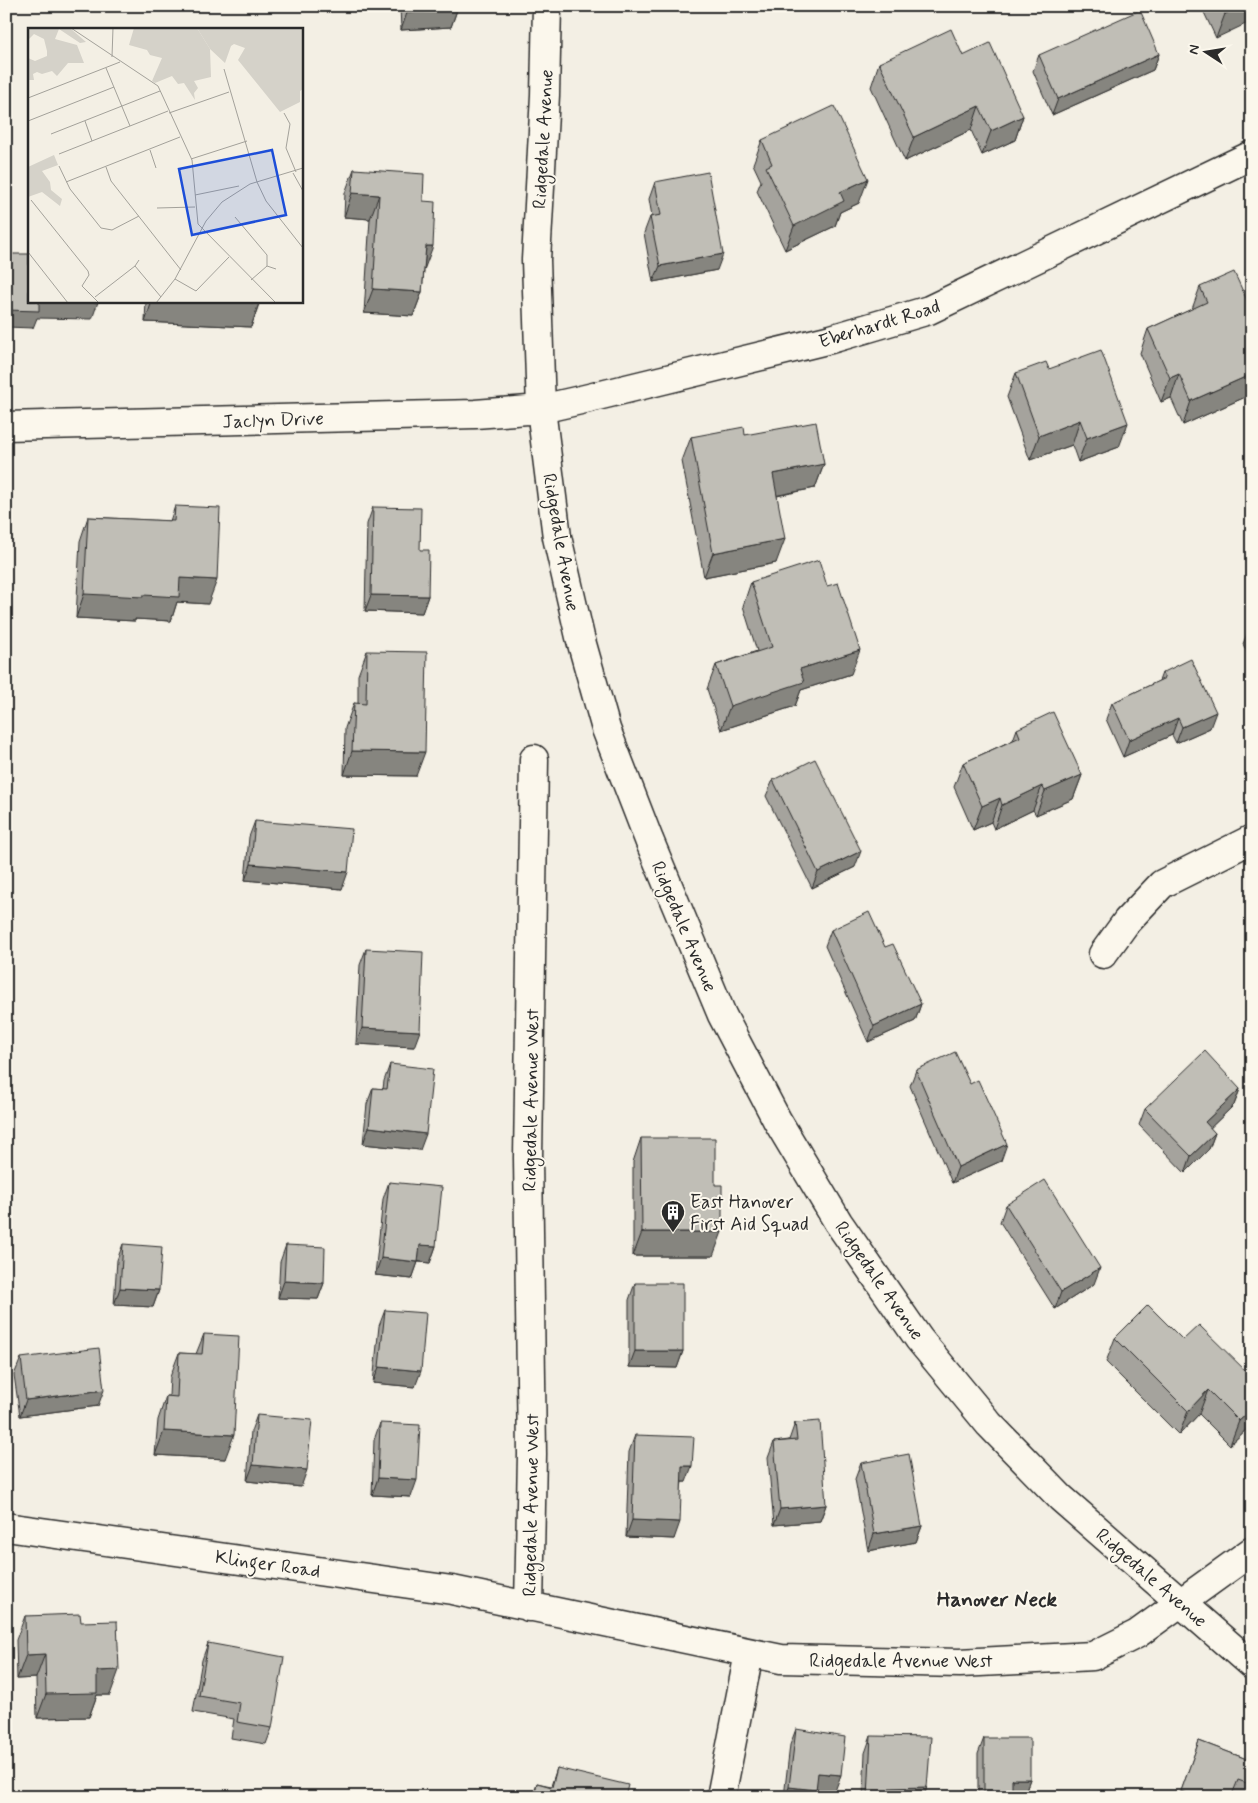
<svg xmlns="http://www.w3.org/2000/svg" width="1258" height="1803" font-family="Mynerve,sans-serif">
  <rect width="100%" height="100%" fill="#f3efe4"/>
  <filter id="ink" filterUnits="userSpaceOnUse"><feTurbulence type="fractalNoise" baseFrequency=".02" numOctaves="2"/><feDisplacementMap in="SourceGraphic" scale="10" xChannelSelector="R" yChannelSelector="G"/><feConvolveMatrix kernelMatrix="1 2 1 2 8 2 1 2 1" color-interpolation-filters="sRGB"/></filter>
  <g filter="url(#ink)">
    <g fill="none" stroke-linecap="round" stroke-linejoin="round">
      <!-- minor casing -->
      <g stroke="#2b2b2b" stroke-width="31">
        <path id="minor" d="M6,426l469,-12 66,-5 44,-10 246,-60 98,-29 323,-155
          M1103,954l24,-33 35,-37 90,-45
          M6,1527l446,63 329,69 179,4 133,-7 44,-22 115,-83
          M529,1607l3,-153 -4,-296 6,-399
          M721,1797l28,-144"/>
      </g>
      <!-- major casing -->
      <g stroke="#2b2b2b" stroke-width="31">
        <path id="major" d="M547,6l-2,89 -9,165 5,149 16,128 23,100 26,92 43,111 73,175 55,105 61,102 81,117 70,85 72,74 191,167"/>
      </g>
      <!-- minor -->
      <use href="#minor" stroke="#fbf7ec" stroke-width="28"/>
      <!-- major -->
      <use href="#major" stroke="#fbf7ec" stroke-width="28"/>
    </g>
    <!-- wall -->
    <path fill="#a5a39d" stroke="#2b2b2b" d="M400,6h57v4l-6,17 -50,3z
      M1201,6h51l-36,32z
      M1159,54l-6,16 -101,45 -19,-44 6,-16z
      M963,56l60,60 -8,24 -33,15 -11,-25 -66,31 -34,-74 8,-24z
      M762,140l97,63 -19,9 -5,14 -50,24 -28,-59 4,-10 -8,-17z
      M354,169l69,32 1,69 -2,22 -9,24 -49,-3 6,-94 -26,-2 1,-24z
      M655,182l62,88 -64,12 -9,-49 6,-16 2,-1 -3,-17z
      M1200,287l52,24v83l-69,31 -12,-27 -10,4 -21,-49 8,-24 44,-20z
      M146,301h114l-9,26 -106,-5z
      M1049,369l70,78 -41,15 -6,-17 -42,15 -23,-63 9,-24z
      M745,435l79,29 -9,24 -38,8 -1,67 -72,14 -22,-116 9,-24z
      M175,506l33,98 -31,-2 -6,19 -36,-2v2l-59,-3 4,-77 8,-24 82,4z
      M373,507l47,43 8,46 -6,17 -57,-2 2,-87z
      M751,582l100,92 -50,16 -6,16 -74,24 -14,-41 9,-24 41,-14 -14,-45z
      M1252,621v41l-9,-18z
      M367,651l49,125 -72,-1 1,-47 9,-25 4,1v-29z
      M1162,673l48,55 -34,15 -4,-8 -49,22 -17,-38 6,-16 47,-22z
      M1017,729l65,46 -9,24 -37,16 -3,-5 -39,19 -3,-7 -18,8 -19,-43 9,-24 50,-23z
      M773,780l82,87 -43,21 -46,-92z
      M255,821l87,68 -97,-9 4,-43z
      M831,930l54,17 36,57 -6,17 -47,21 -43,-96z
      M366,949l48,98 -58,-3 4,-79z
      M1252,983v28l-6,-11z
      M390,1064l30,86 -57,-6 4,-40 6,-16 10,1 1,-8z
      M916,1070l85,91 -49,22 -42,-97z
      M1240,1089l-6,16 -24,23 5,5 -6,16 -24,24 -46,-48 6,-16z
      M641,1138l72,118h-80v-94z
      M389,1182l47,64 -6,17 -12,-1 -6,17 -37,-4 8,-76z
      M1006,1205l88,79 -39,25 -55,-87z
      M123,1244l36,46 -6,17 -39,-2 3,-45z
      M286,1245l38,38 -6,16 -40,-1 2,-36z
      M635,1283l48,68 -6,17 -48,-1v-67z
      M1148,1305l104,119 -22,21 -31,-31 -20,21 -73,-73 9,-24z
      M385,1310l30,77 -42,-4 6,-57z
      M204,1334l21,125 -70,-4 3,-35 8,-24h3l1,-19 9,-24 17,1z
      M21,1358l77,48 -78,10 -6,-41z
      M257,1415l44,72 -54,-6 4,-50z
      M380,1423l31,74 -39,-2 2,-55z
      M795,1423l31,82 -6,16 -46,4 -6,-67 6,-16 15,-2z
      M635,1435l51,47h-4l-8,57 -48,-2 3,-85z
      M861,1463l61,63 -6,16 -48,9 -13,-72z
      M25,1616l56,6 29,73h-13l-8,22 -52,1 -1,-40 -19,1 -1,-39z
      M208,1643l64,85 -6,16 -35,-6 3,-19 -41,-7 9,-52z
      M796,1729l39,62 -19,-1 -2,7h-30l6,-52z
      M871,1736l53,61h-61l2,-44z
      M984,1738l46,41 -6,16h-13l-1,2h-32v-43z
      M1199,1741l53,20v36h-73z
      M557,1768l68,29h-93l5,-14 14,3z"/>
    <!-- shaded-wall -->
    <path fill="#86857f" stroke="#2b2b2b" d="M1241,6h11v15l-36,17 9,-24z
      M457,10l-6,17 -50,3 6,-17z
      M1159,54l-6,16 -101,45 6,-16z
      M979,106l-8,24 -66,31 9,-24z
      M1023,116l-8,24 -33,15 9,-24z
      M868,179l-9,24 -19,9 -5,14 -50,24 9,-24 46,-34z
      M352,193l27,2 -9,24 -26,-2z
      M426,246h7l-9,24z
      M723,254l-6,16 -64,12 7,-16z
      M373,289l49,3 -9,24 -49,-3z
      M39,301l59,1 -6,17 -55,-1 -4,10 -27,-1v-17z
      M152,301h68l39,2 -8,24 -106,-5z
      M1179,374l-8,24 -10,4 9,-24z
      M1252,374v20l-69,31 8,-24z
      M1080,420l-8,25 -42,15 9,-24z
      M1128,423l-9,24 -41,15 9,-24z
      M824,464l-9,24 -51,10 9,-24z
      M785,539l-9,24 -72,14 9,-24z
      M180,578l37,2 -9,24 -31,-2 -6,19 -36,-2v2l-59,-3 8,-24z
      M371,595l57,1 -6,17 -57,-2z
      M860,650l-9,24 -50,16 -6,16 -74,24 9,-24 70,-37z
      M1216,712l-6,16 -34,15 6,-16z
      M1178,718l-6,17 -49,22 6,-17z
      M352,751l73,1 -9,24 -72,-1z
      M1082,775l-9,24 -37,16 9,-24z
      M1042,786l-9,24 -39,19 8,-24z
      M1000,798l-9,24 -18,8 9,-24z
      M861,851l-6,16 -43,21 6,-16z
      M251,864l97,8 -6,17 -97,-9z
      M921,1004l-6,17 -47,21 6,-16z
      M362,1028l58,3 -6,16 -58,-3z
      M1240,1089l-6,16 -35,34 6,-17z
      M369,1127l57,7 -6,16 -57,-6z
      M1215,1133l-6,16 -24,24 6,-17z
      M1007,1144l-6,17 -49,22 6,-16z
      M642,1232h80l-9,24h-80z
      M420,1245l16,1 -6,17 -16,-2z
      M381,1258l37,4 -6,17 -37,-4z
      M1100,1268l-6,16 -39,25 6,-17z
      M284,1281l40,2 -6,16 -40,-1z
      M120,1288l39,2 -6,17 -39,-2z
      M635,1351h48l-6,17 -48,-1z
      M379,1367l42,4 -6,16 -42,-4z
      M104,1390l-6,16 -78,10 6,-16z
      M1208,1390l-9,24 -20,21 9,-24z
      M1252,1409v15l-22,21 9,-24z
      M164,1431l70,4 -9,24 -70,-4z
      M253,1465l54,5 -6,17 -54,-6z
      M682,1466h10l-6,16h-10z
      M378,1478l39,2 -6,17 -39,-2z
      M826,1505l-6,16 -46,4 6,-16z
      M632,1520l48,2 -6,17 -48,-2z
      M922,1526l-6,16 -48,9 6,-17z
      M45,1654l-9,24 -19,1 9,-24z
      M119,1670l-9,25h-13l-8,22 -52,1 9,-24 51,-23z
      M818,1773l23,2 -6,16 -23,-2z
      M1012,1779h18l-6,16h-13l-1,2h-28l2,-6z
      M789,1787l27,3 -2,7h-28z
      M927,1787l-3,10h-38l3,-9z"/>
    <!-- building -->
    <path fill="#c0beb6" stroke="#2b2b2b" d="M407,6h50v4l-50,3z
      M1221,6h20l-16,8z
      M1140,10l19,44 -101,45 -19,-44z
      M951,29l12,27 27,-13 33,73 -32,15 -12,-25 -65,31 -35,-74z
      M834,106l34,73 -28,13 4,9 -50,25 -28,-59 6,-3 -10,-24z
      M354,169l70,5 -1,27 12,1 -2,44h-7l-4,46 -49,-3 6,-94 -27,-2z
      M708,172l15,82 -63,12 -10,-49 11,-2 -6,-33z
      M6,254h23v47h10v10l-33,-1z
      M1234,272l18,39v63l-61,27 -12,-27 -9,4 -22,-49 59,-27 -7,-15z
      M53,301h45v1z
      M220,301h40l-1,2z
      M1101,350l27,73 -41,15 -7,-18 -41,16 -23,-63 30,-11 3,7z
      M816,422l8,42 -51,10 12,65 -72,14 -22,-116 53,-10 1,8z
      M175,506l45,2 -3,72 -37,-2 -1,19 -36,-2v2l-59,-3 4,-77 86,4z
      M373,507l48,1 -1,42h9l-1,46 -57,-1z
      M819,560l8,26 11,-3 22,67 -60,19 4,13 -74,24 -14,-41 56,-18 -21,-65z
      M367,651l60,1 -2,100 -73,-1 2,-48 12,1z
      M1191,659l25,53 -34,15 -4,-9 -49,22 -17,-37 53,-25 -3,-5z
      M1053,712l29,63 -37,16 -3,-5 -40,19 -2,-7 -18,8 -19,-43 57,-26 -3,-8z
      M815,759l46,92 -43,21 -45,-92z
      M255,821l97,8 -4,43 -97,-8z
      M869,912l16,35 8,-3 28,60 -47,22 -43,-96z
      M366,949l57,3 -3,79 -58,-3z
      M1205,1051l35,38 -35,33 10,11 -24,23 -46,-47z
      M955,1052l15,32 8,-4 29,64 -49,23 -42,-97z
      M390,1064l43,5 -7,65 -57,-7 4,-39 14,1z
      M641,1138h74v47h7v47h-80z
      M1045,1180l55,88 -39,24 -55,-87z
      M389,1182l53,5 -6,59 -16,-1 -2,17 -37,-4z
      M123,1244l39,3 -3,43 -39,-2z
      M286,1245l39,2 -1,36 -40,-2z
      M635,1283h48v68h-48z
      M1148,1305l35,35 16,-15 53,52v32l-13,12 -31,-31 -20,21 -73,-73z
      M385,1310l41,3 -5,58 -42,-4z
      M204,1334l35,2 -5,99 -70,-4 2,-35 11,1 2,-44 23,1z
      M99,1348l5,42 -78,10 -5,-42z
      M257,1415l55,5 -5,50 -54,-5z
      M820,1421l6,84 -46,4 -6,-67 23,-2 -2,-17z
      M380,1423l40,2 -3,55 -39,-2z
      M635,1435l59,2 -2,29h-10l-2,56 -48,-2z
      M909,1454l13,72 -48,8 -13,-71z
      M80,1614l1,8 36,-1 2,49 -22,1v22l-51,1 -1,-40 -19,1 -1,-39z
      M208,1643l76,14 -12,71 -35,-6 3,-19 -41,-7z
      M796,1729l49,8 -4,38 -23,-2 -2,17 -27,-3z
      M871,1736l60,1 -4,50 -38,1v9h-21z
      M984,1738h46v41h-18v12h-28z
      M1199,1741l53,20v24l-14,-5 -7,17h-35l-15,-6z
      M557,1768l71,17 -3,12h-91l3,-14 15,4z"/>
  </g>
  <!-- icons -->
  <defs>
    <g id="building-pin" transform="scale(1.25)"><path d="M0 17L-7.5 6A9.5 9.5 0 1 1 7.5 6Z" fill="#2b2b2b" stroke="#fbf7ec"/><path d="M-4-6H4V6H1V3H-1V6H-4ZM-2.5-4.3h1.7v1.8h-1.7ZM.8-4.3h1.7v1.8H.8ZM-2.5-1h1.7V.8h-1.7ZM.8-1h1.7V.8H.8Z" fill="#fff"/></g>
  </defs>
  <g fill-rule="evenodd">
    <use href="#building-pin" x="673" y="1212"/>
  </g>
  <g text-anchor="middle" stroke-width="4" stroke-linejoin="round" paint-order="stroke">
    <!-- street labels -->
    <g font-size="19" fill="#2b2b2b" stroke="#fbf7ec">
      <text transform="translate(542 139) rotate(-87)" y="7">Ridgedale Avenue</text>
      <text transform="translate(879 323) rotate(-17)" y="7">Eberhardt Road</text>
      <text transform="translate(273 419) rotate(-2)" y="7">Jaclyn Drive</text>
      <text transform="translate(562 542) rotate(80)" y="7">Ridgedale Avenue</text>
      <text transform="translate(685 926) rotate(67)" y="7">Ridgedale Avenue</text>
      <text transform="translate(530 1100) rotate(-89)" y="7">Ridgedale Avenue West</text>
      <text transform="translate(880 1280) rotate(55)" y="7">Ridgedale Avenue</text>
      <text transform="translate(530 1505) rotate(-89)" y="7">Ridgedale Avenue West</text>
      <text transform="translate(268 1563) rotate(8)" y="7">Klinger Road</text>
      <text transform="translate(1152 1577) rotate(41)" y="7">Ridgedale Avenue</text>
      <text x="901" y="1667">Ridgedale Avenue West</text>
    </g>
    <!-- poi labels -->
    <g font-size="19" fill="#2b2b2b" stroke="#fbf7ec" text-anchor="start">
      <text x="690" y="1208">East Hanover<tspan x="690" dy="22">First Aid Squad</tspan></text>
    </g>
    <!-- quarter labels -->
    <g font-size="21" font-weight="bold" fill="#2b2b2b" stroke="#fbf7ec">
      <text x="997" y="1606">Hanover Neck</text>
    </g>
  </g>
  <!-- overview -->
  <g transform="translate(28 28)">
    <rect width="275" height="275" fill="#f3efe4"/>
    <path d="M106,0h63l13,21 1,28 -17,4 4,7 -4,5 1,7 -11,-17 -6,1 -6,-8 -17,7 -3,-2 10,-23 -12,-3 -3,-5 -18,-5z" fill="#d5d2c9"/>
    <path d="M0,0h42l16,14 -6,1 -21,-14 -4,10 22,6 7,18h-16l-11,13 -5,-5 -10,3 -5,-2 -4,2 1,6h-6v-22l7,3 12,-5v-5l-3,-12 -10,-5 -6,6zM169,0h106v61l-3,2v11l-20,10 -42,-52 7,-12 -11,-4 -3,2 -6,17 -15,-14zM26,127l4,10 -16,6 8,11 1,8 11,9 -2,7 -18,-14 -14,5v-30z" fill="#d5d2c9"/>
    <path fill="none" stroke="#a3a19a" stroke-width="1" d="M43,0l87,58 34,74 6,64 78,79M84,29l1,-29M78,40l24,58M196,41l33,113 9,19 37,47M0,70l92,-36M141,85l60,-21M256,85l6,11 -4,24 10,24M0,93l86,-34M57,93l7,20M23,106l109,-43M122,122l6,18M31,126l109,-43M163,131l56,-18M31,138l11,23 31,39 11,2 27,-14M78,139l5,14 70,89M265,145l10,18M38,154l114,-45M167,167l44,-9M3,172l57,71 1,4 -7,11 17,17M129,180l38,-1M207,189l32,38v11M0,224l40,51M107,238l26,31M147,251l21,12 33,-34M223,252l16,-14 9,3M67,269l40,-31 4,-6M128,275l19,-24 31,-58 16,-19 28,-18 53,-16"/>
    <path fill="#1d4ed8" fill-opacity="0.15" stroke="#1d4ed8" stroke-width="2.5" d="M244,122l14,65 -94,20 -13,-66z"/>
    <rect width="275" height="275" fill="none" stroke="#2b2b2b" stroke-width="2.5"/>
  </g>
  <!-- margin -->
  <rect width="1258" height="1803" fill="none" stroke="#fbf7ec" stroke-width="25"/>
  <rect x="12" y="12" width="1233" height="1778" fill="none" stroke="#2b2b2b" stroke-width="2" filter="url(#ink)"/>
  <!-- north arrow -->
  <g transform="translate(1206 52) rotate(282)" stroke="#fbf7ec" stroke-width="4" paint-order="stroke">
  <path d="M0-4L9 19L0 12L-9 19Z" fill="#2b2b2b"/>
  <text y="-8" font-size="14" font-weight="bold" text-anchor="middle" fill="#2b2b2b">N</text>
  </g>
</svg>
